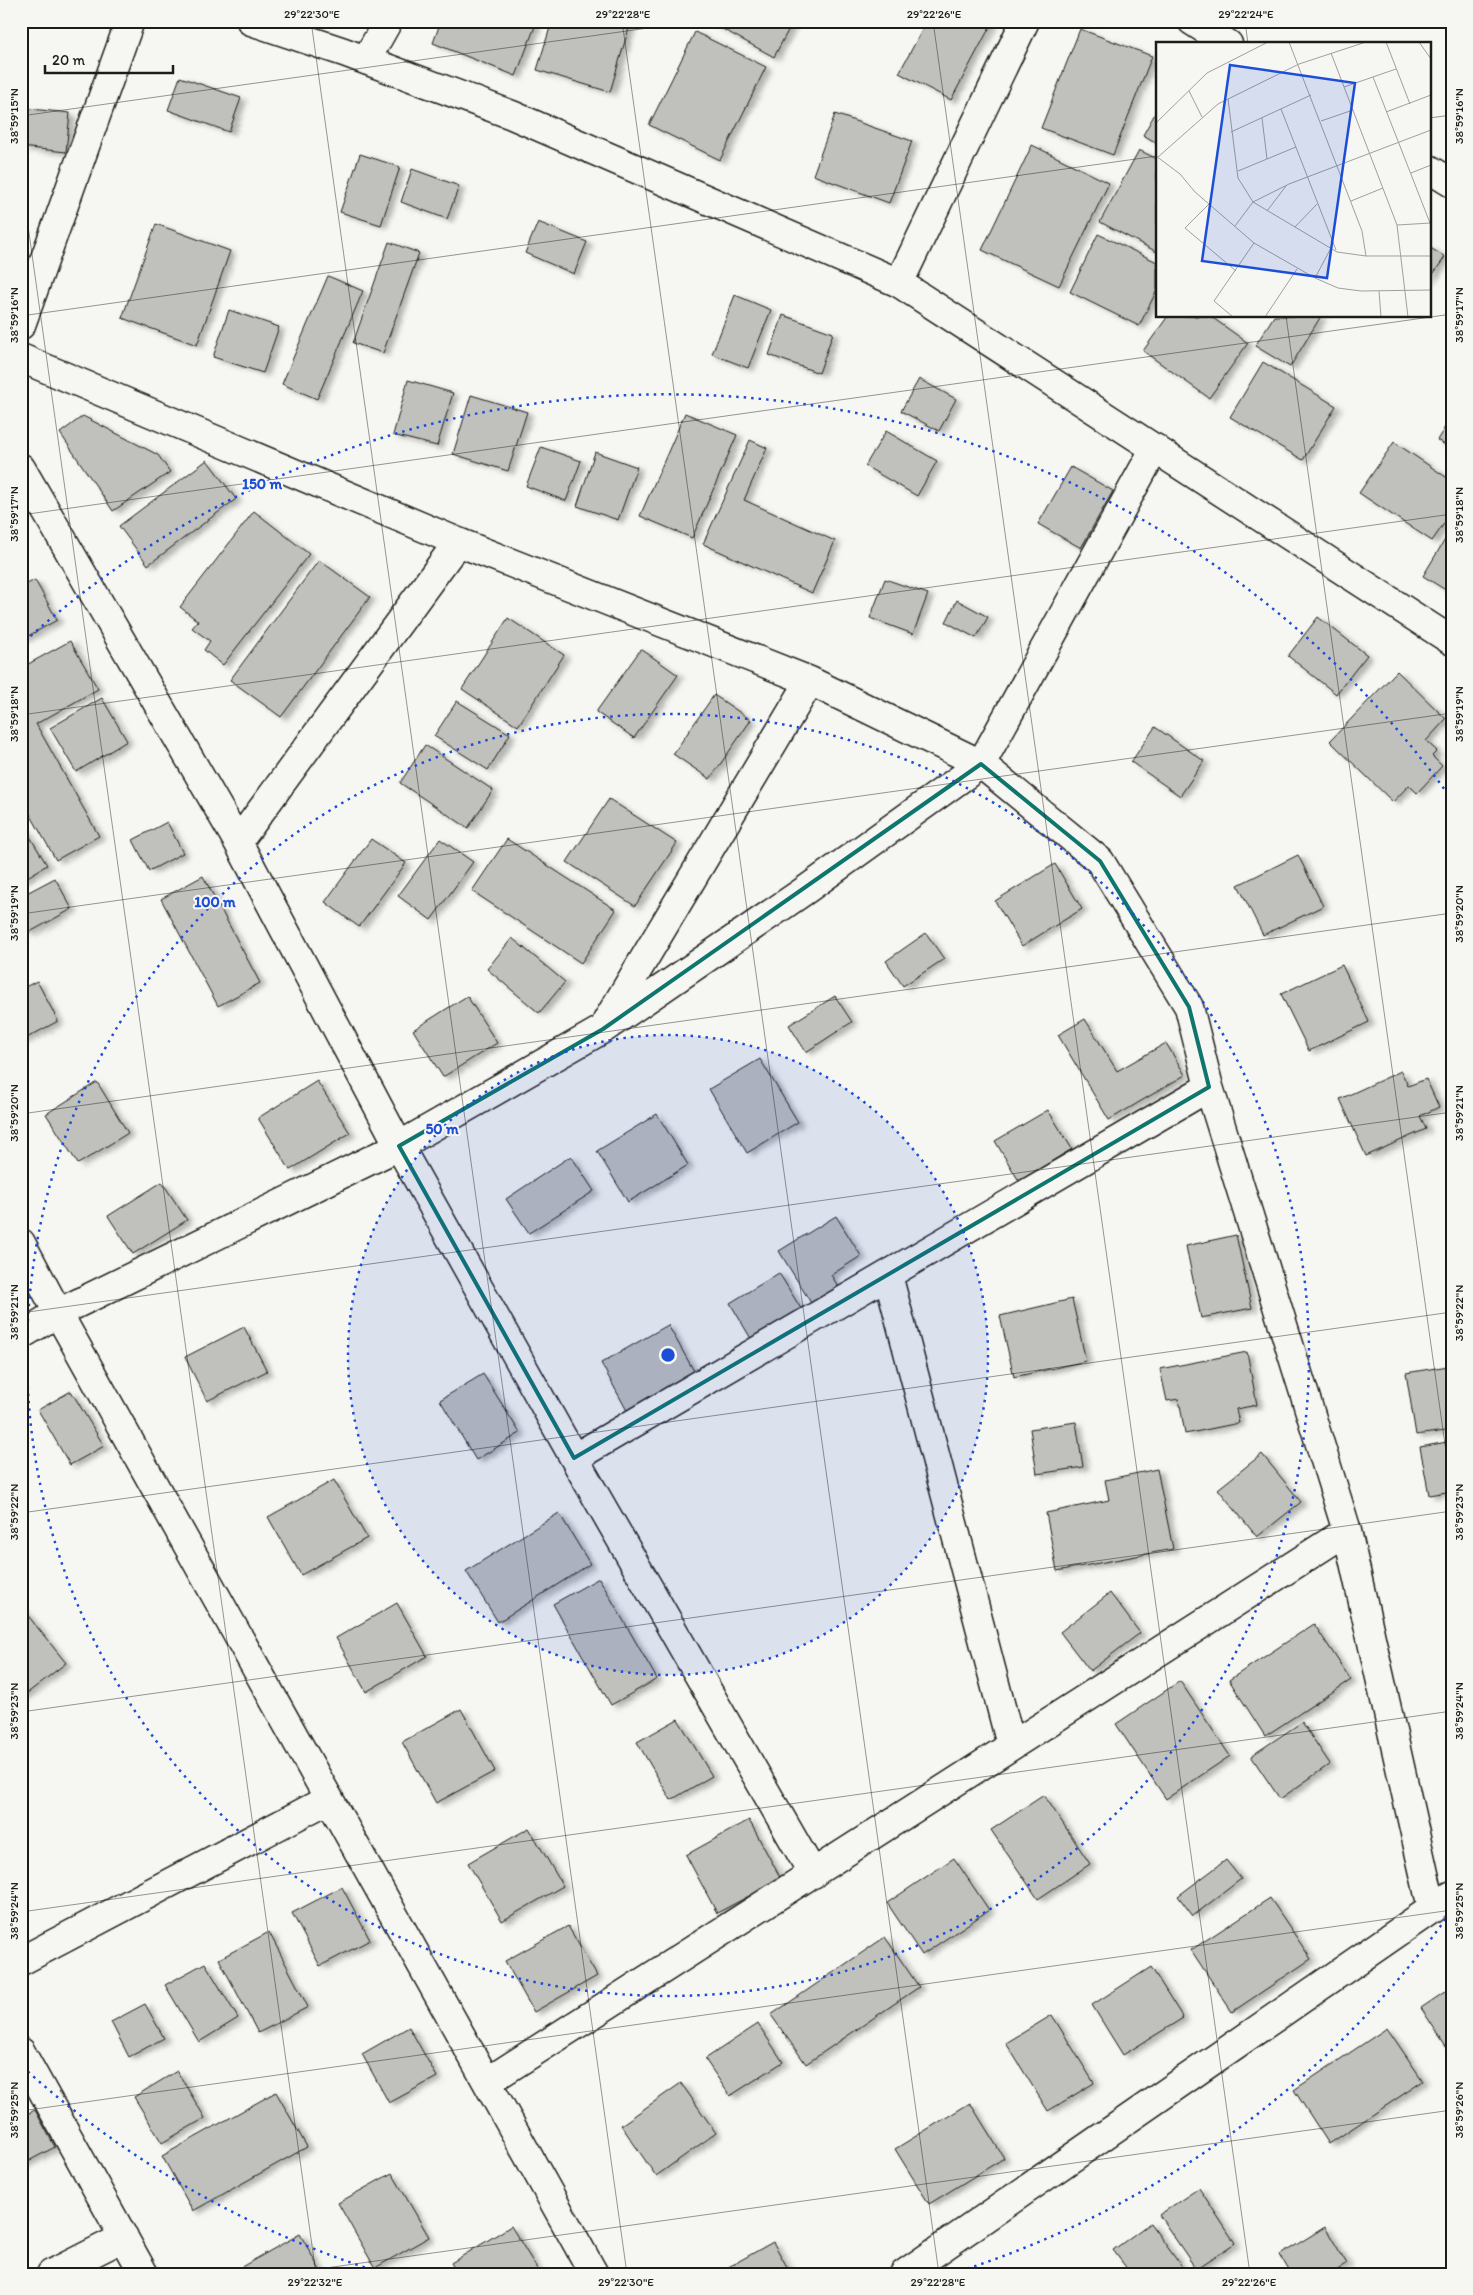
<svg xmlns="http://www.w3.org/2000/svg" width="1473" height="2295" font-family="Itim,sans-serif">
  <defs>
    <filter id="shadow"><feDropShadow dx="5.5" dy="3" stdDeviation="2.5" flood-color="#0004"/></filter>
  </defs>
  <rect width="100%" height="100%" fill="#f6f6f2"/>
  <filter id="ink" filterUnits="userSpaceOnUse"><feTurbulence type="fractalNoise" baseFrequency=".02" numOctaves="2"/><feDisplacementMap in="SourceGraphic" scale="10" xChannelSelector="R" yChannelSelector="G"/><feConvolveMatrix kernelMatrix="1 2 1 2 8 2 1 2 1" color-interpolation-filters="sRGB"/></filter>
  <g filter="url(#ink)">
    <!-- building -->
    <path fill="#c0c0bd" stroke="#1c1c1c" filter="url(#shadow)" d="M441,21h96l-21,55 -83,-33z
      M552,21h79l-21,71 -73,-22z
      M708,21h85l-19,36z
      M927,21h66l-42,79 -52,-27z
      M1080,29l72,27 -39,99 -72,-27z
      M695,32l71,35 -46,93 -71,-35z
      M180,77l61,21 -12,34 -61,-22z
      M21,108l49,5 -4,39 -45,-5z
      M1157,110v33l-14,-8z
      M835,114l77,27 -23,62 -76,-28z
      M1032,145l77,38 -50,103 -77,-36z
      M1139,150l18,9v93l-57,-30z
      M360,154l40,13 -19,58 -41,-13z
      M412,169l47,17 -12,33 -46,-17z
      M538,222l49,20 -13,32 -49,-21z
      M156,224l74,27 -33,94 -75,-27z
      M1098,234l59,28v28l-18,36 -69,-34z
      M389,242l30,11 -36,100 -30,-10z
      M1429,247l16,10 -16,23z
      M328,276l35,15 -46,108 -35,-15z
      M735,295l36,15 -23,58 -36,-14z
      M229,310l50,17 -16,46 -50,-16z
      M783,315l50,18 -14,40 -50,-18z
      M1168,316h42l38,27 -39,55 -66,-47z
      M1274,316h47l-31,51 -35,-21z
      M1263,362l73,44 -33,54 -73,-43z
      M919,379l37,20 -17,32 -38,-20z
      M408,380l45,13 -16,53 -44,-11z
      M471,395l56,17 -19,59 -55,-17z
      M685,413l52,22 -45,103 -52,-22z
      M83,416l75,39 12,17 -57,39 -53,-78z
      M1452,416v33l-15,-9z
      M886,431l51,30 -20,35 -52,-30z
      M750,440l17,8 -23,52 91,41 -23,52 -109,-49z
      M1394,442l58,39v31l-20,29 -73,-48z
      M541,447l40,14 -15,40 -40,-15z
      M595,452l42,15 -19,53 -41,-14z
      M207,460l29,39 -88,66 -29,-39z
      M1071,467l42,24 -32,57 -43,-24z
      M254,511l55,43 -86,111 -19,-15 6,-9 -18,-13 6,-7 -18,-14z
      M1452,528v66l-29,-18z
      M319,560l51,37 -89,120 -51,-37z
      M885,579l43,15 -15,40 -43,-16z
      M35,580l22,40 -36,20v-53z
      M957,600l31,17 -12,21 -30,-16z
      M1318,617l49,38 -31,39 -48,-38z
      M508,618l56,37 -46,71 -56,-37z
      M70,641l28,48 -62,35 63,112 -43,24 -35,-62v-130z
      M641,649l37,26 -44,63 -38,-26z
      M1397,671l49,48 -20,22 11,10 -5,5 10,10 -25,27 -8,-8 -16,17 -63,-61z
      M714,695l37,25 -41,59 -37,-25z
      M102,698l25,43 -51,31 -26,-44z
      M457,701l53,33 -22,36 -54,-34z
      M1155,727l49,34 -24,35 -49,-34z
      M425,745l68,45 -25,38 -68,-45z
      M609,799l68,44 -42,63 -68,-44z
      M21,822l26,43 -26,16z
      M167,822l16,31 -34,18 -16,-31z
      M371,839l35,24 -47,64 -34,-25z
      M440,839l33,23 -42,58 -33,-24z
      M507,839l109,71 -35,53 -109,-72z
      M1298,855l25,51 -60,29 -25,-50z
      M1055,864l27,45 -60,37 -27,-45z
      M203,876l57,107 -42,23 -57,-107z
      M55,878l17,31 -44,24 -7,-13v-24z
      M926,933l18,26 -41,27 -17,-25z
      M512,938l53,44 -26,31 -52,-44z
      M1342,965l27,57 -60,29 -28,-57z
      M37,981l21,40 -37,20v-52z
      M467,996l30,47 -54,34 -30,-47z
      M835,996l17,26 -46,30 -17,-27z
      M1085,1019l32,52 49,-28 19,32 -76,45 -51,-85z
      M760,1059l38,63 -51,31 -38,-64z
      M1401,1071l7,15 18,-7 13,28 -19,9 6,13 -60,27 -26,-57z
      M317,1081l33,52 -60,37 -32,-52z
      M97,1082l31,51 -50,31 -32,-50z
      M1048,1110l24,39 -53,32 -24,-40z
      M657,1114l31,51 -60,37 -31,-51z
      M571,1156l23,35 -65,42 -23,-34z
      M162,1182l25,38 -54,34 -25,-38z
      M836,1216l25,40 -30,19 12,19 -27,17 -37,-60z
      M1236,1235l16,73 -51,10 -15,-72z
      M779,1273l24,39 -50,30 -23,-39z
      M1072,1299l14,62 -72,16 -14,-61z
      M668,1325l31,55 -68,38 -30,-55z
      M244,1327l23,44 -60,30 -22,-44z
      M1247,1352l10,53 -21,4 3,14 -54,11 -6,-35 -12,2 -7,-32z
      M1448,1366l4,26v38l-36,5 -10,-62z
      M483,1374l37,59 -44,27 -36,-60z
      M71,1391l33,55 -34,19 -32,-55z
      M1076,1422l7,45 -46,7 -7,-45z
      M1452,1441v50l-23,4 -9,-48z
      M1262,1454l39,48 -44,35 -39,-48z
      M1157,1469l16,80 -116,22 -11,-58 63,-13 -4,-20z
      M334,1480l33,58 -66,37 -33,-58z
      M559,1513l31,51 -92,58 -32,-51z
      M599,1578l58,101 -46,26 -58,-101z
      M1110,1593l30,40 -50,38 -30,-39z
      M397,1603l30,53 -61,36 -30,-54z
      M21,1607l45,56 -45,35z
      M1314,1624l37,56 -86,56 -36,-56z
      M1180,1681l50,75 -64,43 -50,-75z
      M461,1709l34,62 -59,32 -34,-61z
      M678,1719l34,57 -41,24 -34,-58z
      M1302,1722l28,42 -50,35 -29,-43z
      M1044,1795l46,69 -52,35 -47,-69z
      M749,1820l32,59 -64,34 -31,-58z
      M529,1828l34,58 -61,35 -34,-58z
      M954,1858l35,52 -67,45 -35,-52z
      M1226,1860l15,19 -48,37 -15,-20z
      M342,1887l28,53 -50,26 -28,-53z
      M1270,1898l41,61 -79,53 -41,-62z
      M568,1926l29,50 -63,36 -29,-51z
      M269,1932l39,75 -50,26 -39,-74z
      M885,1937l34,50 -113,77 -35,-49z
      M205,1963l33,55 -39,24 -34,-57z
      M1151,1967l32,51 -60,37 -31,-50z
      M1452,1987v68l-31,-47z
      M145,2004l19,34 -35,19 -18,-35z
      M1052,2015l42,68 -46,28 -42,-68z
      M758,2024l25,38 -53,34 -25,-37z
      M409,2027l28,50 -48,26 -27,-49z
      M1387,2028l36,53 -94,63 -35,-54z
      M177,2071l28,47 -43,25 -28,-46z
      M681,2083l35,50 -60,43 -35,-51z
      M276,2092l31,55 -114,64 -31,-55z
      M970,2103l34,55 -75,46 -34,-55z
      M35,2110l20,37 -34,18v-48z
      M392,2173l37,64 -54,31 -37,-65z
      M1199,2188l36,55 -39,26 -37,-54z
      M1150,2223l37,51h-56l-18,-24z
      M511,2226l28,46 -4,2h-77l-7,-11z
      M1325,2227l22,37 -16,10h-40l-11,-19z
      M300,2234l22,40h-93z
      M773,2242l18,32h-75z"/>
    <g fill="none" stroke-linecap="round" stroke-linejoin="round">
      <!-- street casing -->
      <g stroke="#1c1c1c" stroke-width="31">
        <path id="street" d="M1192,21l36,23
          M366,60l22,-39
          M1429,169l23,14
          M899,283l126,-262
          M21,325l109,-304
          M21,358l437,184 352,139 171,83 119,97 89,146 20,80 138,444 85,378
          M21,468l217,374 161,304 175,312 239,416
          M238,842l220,-300
          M607,1021l203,-340
          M21,1243l37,70 536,961
          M888,1275l123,470
          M21,1335l37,-22 341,-167 204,-117 204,-140 174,-125 174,-316
          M574,1458l635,-371
          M21,1961l308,-162
          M21,2052l123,222
          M487,2082l860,-551
          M51,2274l73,-37
          M904,2274l548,-379"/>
      </g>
      <!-- secondary casing -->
      <g stroke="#1c1c1c" stroke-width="31">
        <path id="secondary" d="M251,21l93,31 168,63 387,168 553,358"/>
      </g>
      <!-- street -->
      <use href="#street" stroke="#f6f6f2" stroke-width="28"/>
      <!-- secondary -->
      <use href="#secondary" stroke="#f6f6f2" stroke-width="28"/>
    </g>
  </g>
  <!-- marked area -->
  <path fill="none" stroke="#0f766e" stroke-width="4" stroke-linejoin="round" d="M981,764l119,97 89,146 20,80 -635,371 -175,-312 204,-117z"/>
  <!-- ticks -->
  <path fill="none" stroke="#1c1c1c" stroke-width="1" stroke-opacity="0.45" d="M311,21l316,2253M622,21l317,2253M933,21l317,2253M1245,21l3,23M21,116l677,-95M1429,118l23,-3M21,176l295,2098M21,316l1136,-160M1286,316l166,1178M21,515l1431,-201M21,715l1431,-201M21,914l1431,-201M21,1114l1431,-201M21,1313l1431,-201M21,1513l1431,-201M21,1712l1431,-201M21,1912l1431,-201M21,2111l1431,-201M283,2274l1169,-164"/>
  <!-- distance rings -->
  <circle cx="668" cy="1355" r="320" fill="#1d4ed8" fill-opacity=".12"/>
  <g fill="none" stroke="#1d4ed8" stroke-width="2.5" stroke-dasharray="2.5 5">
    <circle cx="668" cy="1355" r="320"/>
    <circle cx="668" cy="1355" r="641"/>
    <path d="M1450 1913A961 961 0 0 1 957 2272M379 2272A961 961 0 0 1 25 2069M25 641A961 961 0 0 1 1450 797"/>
  </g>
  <!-- overview -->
  <g transform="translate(1156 42)">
    <rect width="275" height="275" fill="#f6f6f2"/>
    <path fill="none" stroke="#9f9f9c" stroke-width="1" d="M133,0l73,189 4,25M230,0l24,62M263,0l12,17M175,11l66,172 11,92M217,35l57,146M188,45l52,-18M33,49l13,26M72,57l10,79 15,24 84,50 29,4h65M125,67l55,141M230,70l45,-17M106,76l5,41M165,79l32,-11M0,81l51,-50 61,-31M75,90l80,-37M0,114l24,18 15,18 59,51 61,35 23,10 23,3 70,-1M2,115l60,-53 81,-40 67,-22M82,129l58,-24M255,131l20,-8M195,159l32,-13M53,162l-24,24 51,43M111,169l19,-25M241,183l34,-2M79,184l18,-24 36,-18 142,-54M139,185l22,-23M159,236l16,-30M223,249l2,26M77,275l-19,-16 40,-58M109,275l32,-48"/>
    <path fill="#1d4ed8" fill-opacity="0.15" stroke="#1d4ed8" stroke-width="2.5" d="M74,23l125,18 -28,195 -125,-17z"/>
    <rect width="275" height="275" fill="none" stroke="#1c1c1c" stroke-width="2.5"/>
  </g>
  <circle cx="668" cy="1355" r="8" fill="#1d4ed8" stroke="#f6f6f2" stroke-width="2.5"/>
  <g font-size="15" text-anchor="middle" font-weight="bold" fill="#1d4ed8" stroke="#f6f6f2" stroke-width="4" stroke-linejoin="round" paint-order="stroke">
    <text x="262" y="489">150 m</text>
    <text x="215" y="907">100 m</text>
    <text x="442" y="1134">50 m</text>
  </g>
  <!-- margin -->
  <rect width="1473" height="2295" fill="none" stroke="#f6f6f2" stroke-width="55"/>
  <!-- scale -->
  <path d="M45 65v8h128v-8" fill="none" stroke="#1c1c1c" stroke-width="2.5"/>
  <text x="52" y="65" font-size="15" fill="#1c1c1c" stroke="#f6f6f2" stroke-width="4" paint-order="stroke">20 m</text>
  <rect x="28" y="28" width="1418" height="2240" fill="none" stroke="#1c1c1c" stroke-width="2"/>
  <g font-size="12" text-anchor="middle" fill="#1c1c1c">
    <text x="312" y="18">29°22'30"E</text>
    <text x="623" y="18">29°22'28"E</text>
    <text x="934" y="18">29°22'26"E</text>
    <text x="1246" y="18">29°22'24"E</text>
    <text transform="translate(14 116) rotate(-90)" y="4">38°59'15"N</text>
    <text transform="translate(1459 116) rotate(-90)" y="4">38°59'16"N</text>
    <text transform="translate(14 315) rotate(-90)" y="4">38°59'16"N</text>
    <text transform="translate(1459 315) rotate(-90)" y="4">38°59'17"N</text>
    <text transform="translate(14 514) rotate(-90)" y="4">38°59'17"N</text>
    <text transform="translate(1459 515) rotate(-90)" y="4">38°59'18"N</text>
    <text transform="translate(14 714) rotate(-90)" y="4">38°59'18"N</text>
    <text transform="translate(1459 714) rotate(-90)" y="4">38°59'19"N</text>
    <text transform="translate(14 913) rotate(-90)" y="4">38°59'19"N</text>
    <text transform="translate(1459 914) rotate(-90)" y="4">38°59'20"N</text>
    <text transform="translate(14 1113) rotate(-90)" y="4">38°59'20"N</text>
    <text transform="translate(1459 1113) rotate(-90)" y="4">38°59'21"N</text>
    <text transform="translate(14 1312) rotate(-90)" y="4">38°59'21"N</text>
    <text transform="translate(1459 1313) rotate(-90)" y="4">38°59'22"N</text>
    <text transform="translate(14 1512) rotate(-90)" y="4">38°59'22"N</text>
    <text transform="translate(1459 1512) rotate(-90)" y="4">38°59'23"N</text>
    <text transform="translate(14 1711) rotate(-90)" y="4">38°59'23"N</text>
    <text transform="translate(1459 1711) rotate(-90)" y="4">38°59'24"N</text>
    <text transform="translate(14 1911) rotate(-90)" y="4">38°59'24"N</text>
    <text transform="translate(1459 1911) rotate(-90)" y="4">38°59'25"N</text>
    <text transform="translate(14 2110) rotate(-90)" y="4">38°59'25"N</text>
    <text transform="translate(1459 2110) rotate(-90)" y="4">38°59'26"N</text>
    <text x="315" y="2286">29°22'32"E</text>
    <text x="626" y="2286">29°22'30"E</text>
    <text x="938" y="2286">29°22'28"E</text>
    <text x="1249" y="2286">29°22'26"E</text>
  </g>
</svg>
